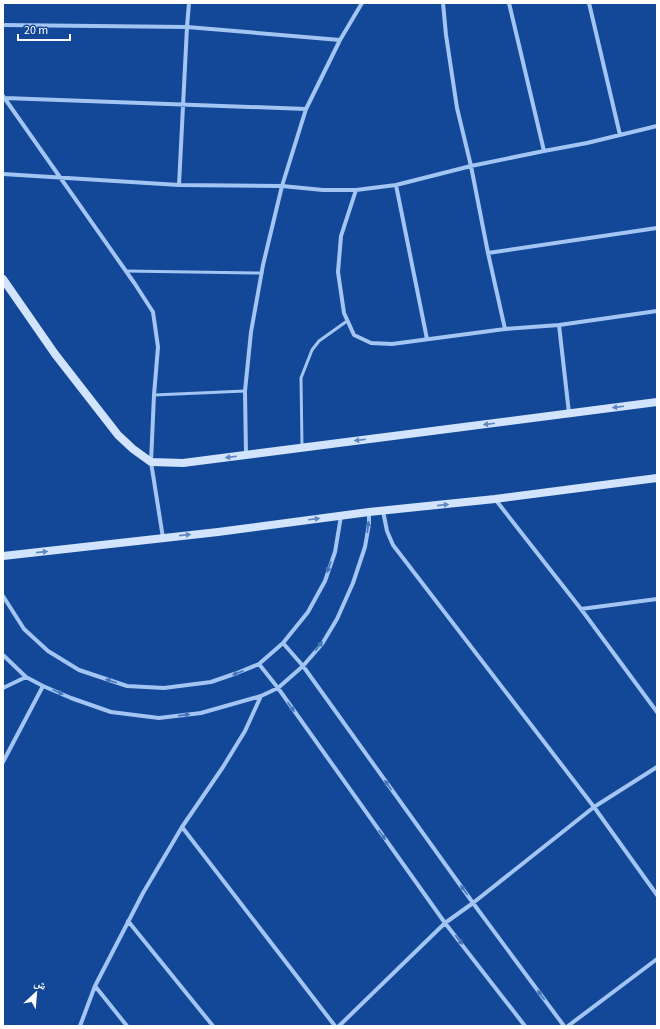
<svg xmlns="http://www.w3.org/2000/svg" width="660" height="1029" font-family="'Source Sans 3','Noto Naskh Arabic',sans-serif">
  <rect width="100%" height="100%" fill="#124897"/>
  <g fill="none" stroke-linecap="round" stroke-linejoin="round">
    <!-- lane -->
    <path stroke="#a3c5f3" stroke-width="3" d="M126,271l136,2
      M154,395l91,-4
      M302,446l-1,-68 11,-28 7,-9 28,-20"/>
    <!-- street -->
    <path stroke="#a3c5f3" stroke-width="4" d="M443,3l3,32 11,73 14,58 17,87 17,76
      M509,3l35,148
      M589,3l31,132
      M3,25l184,2 153,13
      M3,96l132,188 18,28 5,35 -4,48 -3,67 12,76
      M5,98l301,11
      M3,174l176,11 103,1 41,4h33l40,-5 75,-19 73,-15 43,-8 70,-17
      M179,185l8,-158 2,-24
      M396,185l31,154
      M356,190l-15,46 -3,36 6,41 10,22 17,8 21,1 113,-15 54,-4 98,-14
      M488,253l169,-25
      M559,325l10,88
      M246,455l-1,-64 6,-59 12,-67 19,-79 24,-77 34,-69 22,-37
      M495,499l86,110 76,103
      M383,511l4,20 6,14 201,262 63,88
      M3,596l21,33 24,22 31,19 48,16 37,2 47,-6 26,-9 22,-9 24,-21 25,-31 17,-31 10,-29 6,-36
      M581,609l76,-10
      M283,643l20,23 170,237 91,123
      M3,655l23,22 17,9 28,12 40,14 48,6 42,-5 60,-17 17,-8 25,-22 19,-22 15,-25 16,-36 12,-36 4,-23v-12
      M259,664l19,24 167,235 80,103
      M3,688l23,-11
      M3,762l40,-76
      M182,827l153,199
      M128,921l85,105
      M95,986l32,40
      M80,1026l15,-40 48,-93 39,-66 41,-60 22,-36 16,-35
      M339,1026l106,-103 28,-20 121,-96 63,-40
      M568,1026l89,-67"/>
    <!-- secondary -->
    <path stroke="#d2e4fd" stroke-width="8" d="M3,279l52,75 63,81 15,14 18,13 32,1 474,-61
      M3,556l215,-24 151,-20 126,-13 162,-21"/>
  </g>
  <!-- one-way arrows -->
  <defs><path id="oneway-solid" d="M-6-.8H1V-3.2L6.5 0L1 3.2V.8H-6Z"/></defs>
  <g fill="#5f86c0">
    <use href="#oneway-solid" transform="translate(618 407) rotate(173)"/>
    <use href="#oneway-solid" transform="translate(489 424) rotate(173)"/>
    <use href="#oneway-solid" transform="translate(360 440) rotate(173)"/>
    <use href="#oneway-solid" transform="translate(231 457) rotate(173)"/>
    <use href="#oneway-solid" transform="translate(443 505) rotate(-6)"/>
    <use href="#oneway-solid" transform="translate(314 519) rotate(-7)"/>
    <use href="#oneway-solid" transform="translate(185 535) rotate(-6)"/>
    <use href="#oneway-solid" transform="translate(42 552) rotate(-6)"/>
  </g>
  <g fill="#4574b7">
    <use href="#oneway-solid" transform="translate(368 527) rotate(-83)"/>
    <use href="#oneway-solid" transform="translate(329 567) rotate(109)"/>
    <use href="#oneway-solid" transform="translate(319 646) rotate(-53)"/>
    <use href="#oneway-solid" transform="translate(238 673) rotate(159)"/>
    <use href="#oneway-solid" transform="translate(111 681) rotate(-162)"/>
    <use href="#oneway-solid" transform="translate(58 692) rotate(24)"/>
    <use href="#oneway-solid" transform="translate(291 707) rotate(55)"/>
    <use href="#oneway-solid" transform="translate(184 715) rotate(-7)"/>
    <use href="#oneway-solid" transform="translate(388 785) rotate(-126)"/>
    <use href="#oneway-solid" transform="translate(382 835) rotate(55)"/>
    <use href="#oneway-solid" transform="translate(464 890) rotate(-126)"/>
    <use href="#oneway-solid" transform="translate(459 940) rotate(52)"/>
    <use href="#oneway-solid" transform="translate(541 995) rotate(-127)"/>
  </g>
  <!-- border -->
  <rect width="660" height="1029" fill="none" stroke="#ffffff" stroke-width="8"/>
  <!-- north arrow -->
  <g transform="translate(36 993) rotate(26)" stroke="#124897" stroke-width="3" paint-order="stroke">
  <path d="M0-3L7 15L0 10L-7 15Z" fill="#ffffff"/>
  <text y="-6" font-size="11" font-weight="bold" text-anchor="middle" fill="#ffffff">ش</text>
  </g>
  <!-- scale -->
  <path d="M18 34v6h52v-6" fill="none" stroke="#ffffff" stroke-width="2"/>
  <text x="24" y="34" font-size="12" fill="#ffffff" stroke="#124897" stroke-width="3" paint-order="stroke">20 m</text>
</svg>
